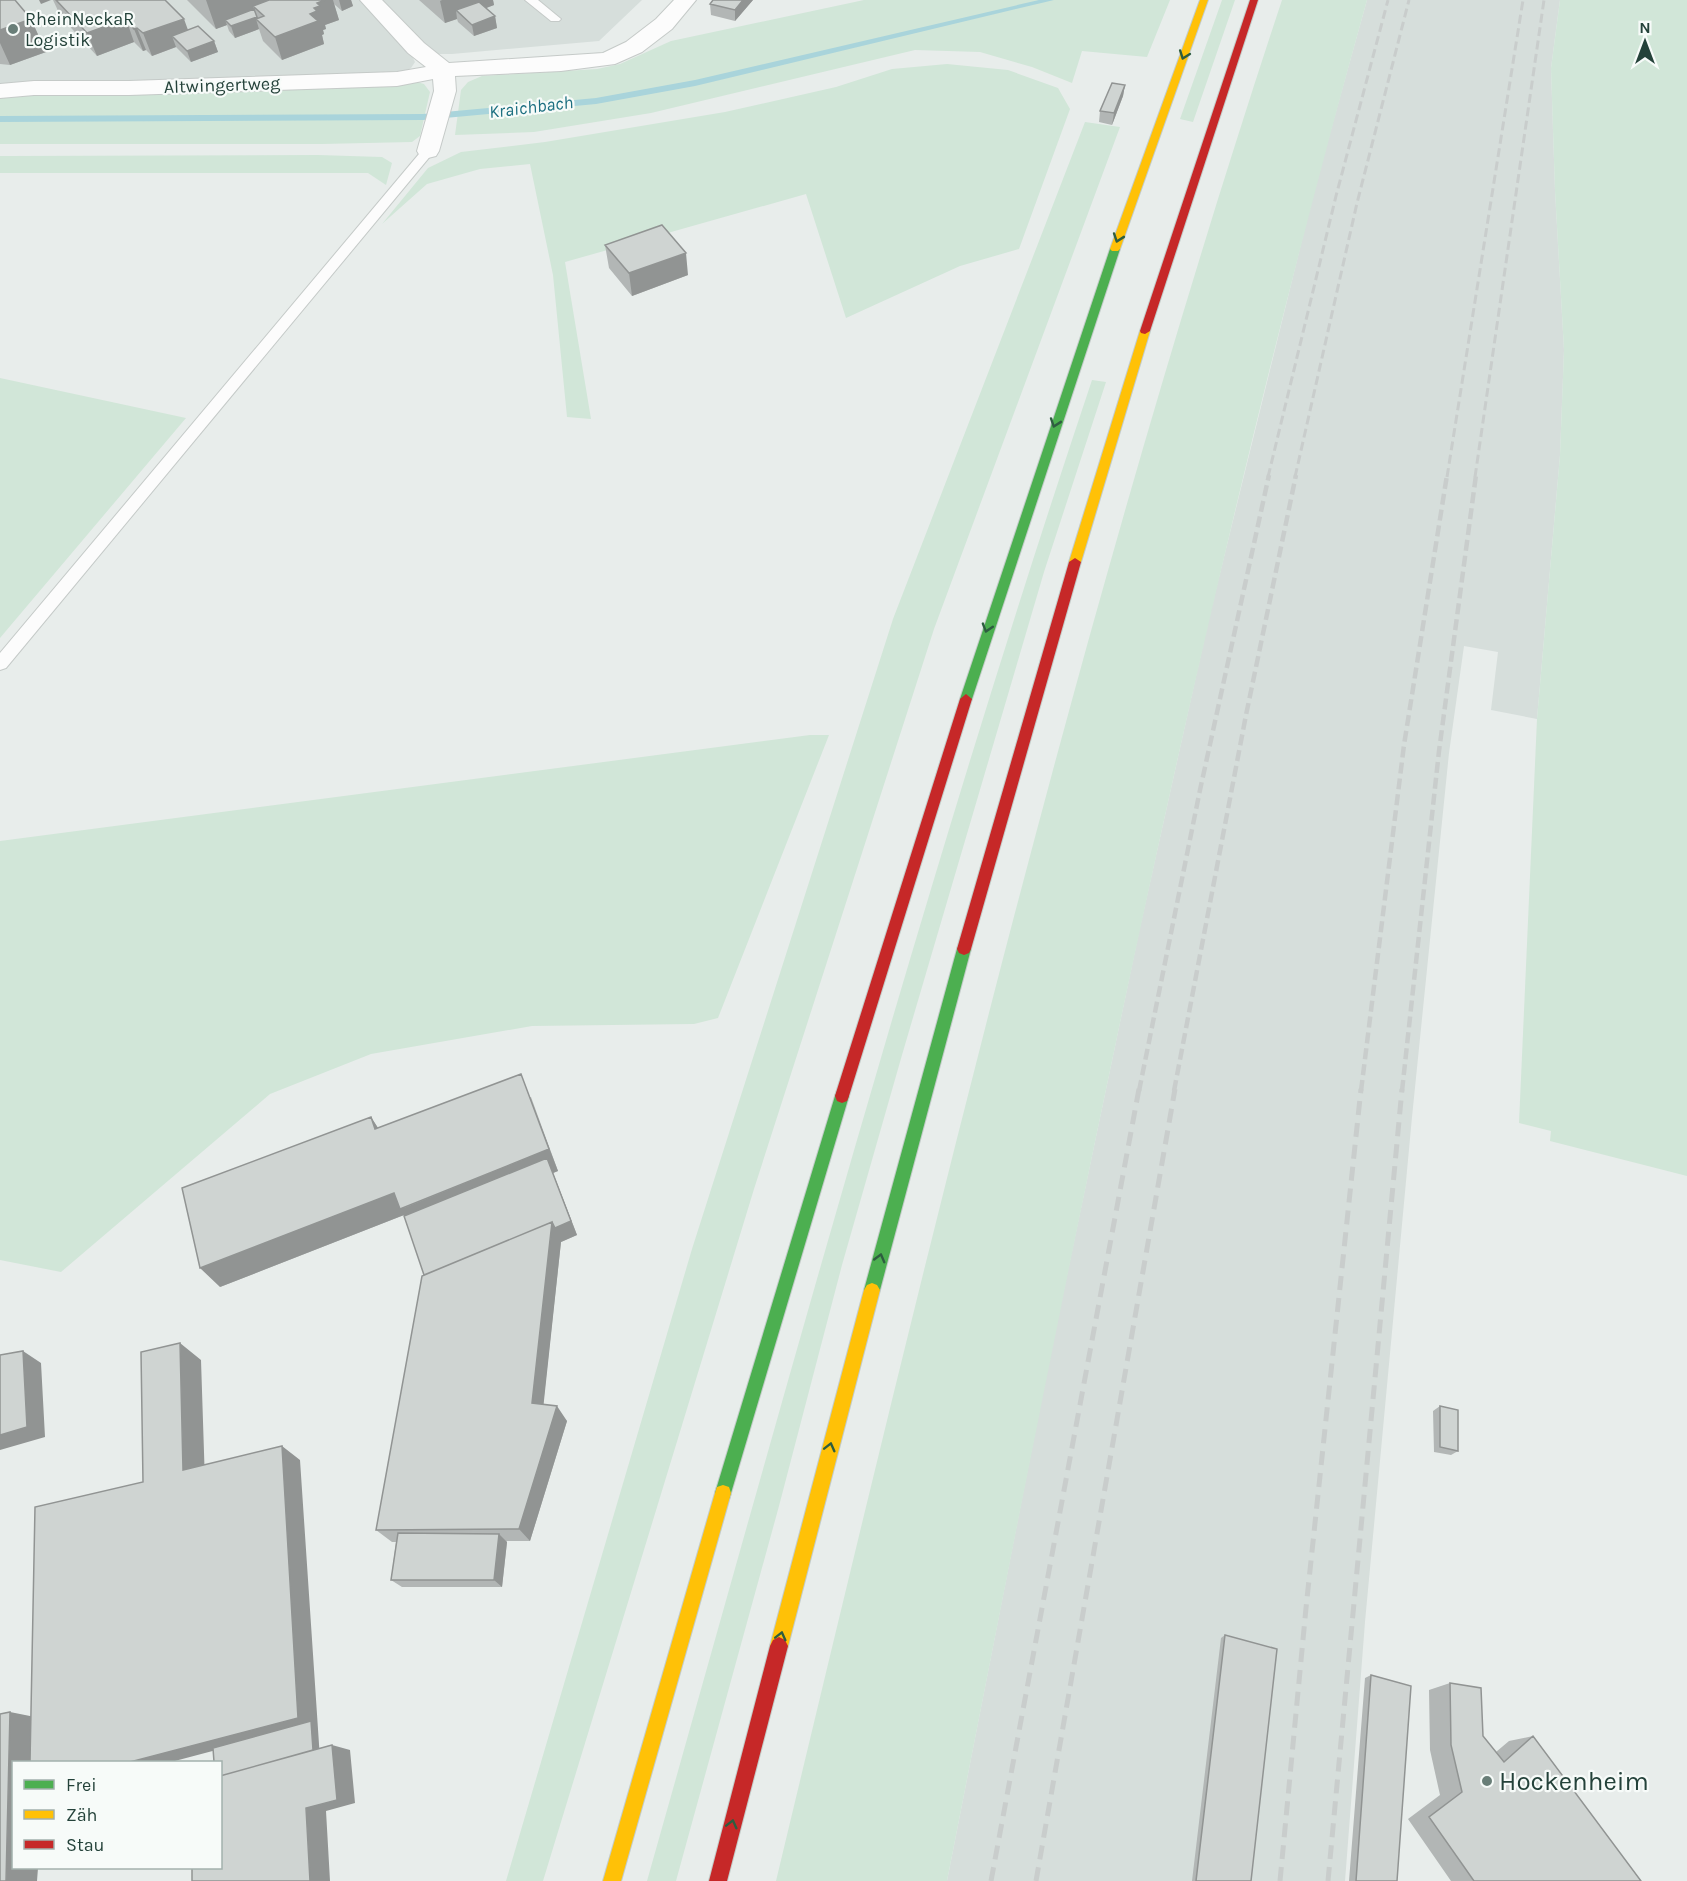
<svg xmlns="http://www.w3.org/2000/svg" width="1687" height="1881" font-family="Karla,sans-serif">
  <rect width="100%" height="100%" fill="#e8edeb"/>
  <!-- built -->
  <path fill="#d6dedb" d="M0,0h642l-43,41 -147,13h-41l4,8 -4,6 -9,5 -402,12z
    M1367,0h193l-9,68 4,123 9,159 -4,105 -23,264 -46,-9 7,-58 -34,-6 -15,107 -37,364 -47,505 -20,259h-398l103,-525 89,-424 70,-314 106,-431z"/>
  <!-- green -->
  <path fill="#d1e6d8" d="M864,0h306l-23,57 -65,-6 -10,32 -40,-16 -52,-15 -65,-2 -264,63 -117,19 -79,3 6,-45 7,-8 14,-6 115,-7 23,-5 51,-23z
    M1222,0h13l-42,122 -13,-3z
    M1282,0h85c-173,619 -296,1250 -420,1881h-171c151,-630 302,-1265 506,-1881z
    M1560,0h127v1176l-137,-35 1,-10 -32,-8 18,-404 23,-264 4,-105 -9,-159 -4,-123z
    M947,64l61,6 50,18 12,21 -51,140 -59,17 -114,52 -40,-124 -241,68 26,157 -24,-2 -14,-142 -23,-111 -50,5 -53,15 -45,40 46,-56 33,-16 84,-10 180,-30 111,-25 56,-18z
    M417,82l7,2 6,8 -10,44 -8,6 -90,2h-322v-46l37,-5z
    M1085,122l35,5 -186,502 -180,560 -211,692h-37l186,-632 201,-630z
    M318,155l64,2 10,6 -6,22 -18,-12h-368v-17h8z
    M0,378l186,40 -186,220z
    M1092,380l14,2 -62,190 -142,483 -60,210 -63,241 -103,375h-29c142,-502 279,-1006 445,-1501z
    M810,735h19l-111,283 -24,6 -162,2 -161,28 -101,40 -209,178 -61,-12v-419z"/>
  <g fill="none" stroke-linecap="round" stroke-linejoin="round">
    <!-- stream -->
    <path fill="#a9d4db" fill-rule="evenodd" d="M1039,0h15l-359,86 -99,18 -173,16 -423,2v-6l423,-2 173,-16 99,-18z"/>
    <!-- lane casing -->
    <g stroke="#c5cac8" stroke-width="2">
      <path id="lane" d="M525,0h13l23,19 -2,2h-8z
        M428,147l6,4 -2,3 -426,514 -6,2v-17l424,-505z"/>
    </g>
    <!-- street casing -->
    <g stroke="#c5cac8" stroke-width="2">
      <path id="street" d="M360,0h22l42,43 25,20 154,-10 23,-11 30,-23 18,-19h22l-24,29 -30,23 -27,12 -54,7 -106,5 1,15 -17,60 -3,5 -8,2 -8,-2 -3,-5 17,-60 -1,-12 -36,7 -268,9h-95l-34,3v-14l34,-3h95l268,-9 29,-5 -18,-14z"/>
    </g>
    <!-- fast casing -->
    <g stroke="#c3ccc9" stroke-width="2">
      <path id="fast" d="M1115,246l5,3 -148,450 -2,3h-8l-2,-3 150,-450z
        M964,943l5,2 2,4 -91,341 -3,5 -5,2 -5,-2 -3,-5 93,-341 2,-4z
        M842,1089l5,2 2,5 -118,397 -2,6 -6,2 -6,-2 -2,-6 120,-397 2,-5z"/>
    </g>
    <!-- slow casing -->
    <g stroke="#c3ccc9" stroke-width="2">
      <path id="slow" d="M1200,0h8l-88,249 -2,2h-6l-2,-2z
        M1145,328l5,3 -69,231 -6,4 -6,-4 71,-231z
        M872,1283l5,2 3,5 -92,356 -3,6 -6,3 -6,-3 -3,-6 94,-356 3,-5z
        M723,1485l6,2 2,6 -110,388h-18l112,-388 2,-6z"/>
    </g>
    <!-- jam casing -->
    <g stroke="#c3ccc9" stroke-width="2">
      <path id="jam" d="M1250,0h8l-108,331 -5,3 -4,-1 -1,-2z
        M1075,558l6,4 -110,387 -2,4 -5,2 -5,-2 -2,-4 112,-387z
        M966,694l6,5 -123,397 -2,5 -5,2 -5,-2 -2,-5 125,-397z
        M779,1637l6,3 3,6 -61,235h-18l61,-235 3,-6z"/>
    </g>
    <!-- lane -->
    <use href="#lane" fill="#fcfcfc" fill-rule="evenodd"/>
    <!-- street -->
    <use href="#street" fill="#fcfcfc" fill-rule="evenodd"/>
    <!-- fast -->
    <use href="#fast" fill="#4caf50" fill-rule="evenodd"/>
    <!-- slow -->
    <use href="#slow" fill="#ffc107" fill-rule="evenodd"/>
    <!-- jam -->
    <use href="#jam" fill="#c62828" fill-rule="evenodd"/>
    <!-- rail-far2 -->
    <path stroke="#c9cdcc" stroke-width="3" stroke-dasharray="9 4.5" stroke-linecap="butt" d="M1268,477l68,-281 52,-196
      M1295,477l62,-274 52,-203
      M1447,477l76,-477
      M1475,477l69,-477"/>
    <!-- rail-far1 -->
    <path stroke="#c9cdcc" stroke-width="4.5" stroke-dasharray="11 5" stroke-linecap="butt" d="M1139,1091l61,-301 69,-315
      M1174,1091l72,-376 50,-240
      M1361,1091l43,-346 43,-270
      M1402,1091l37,-340 37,-276"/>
    <!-- rail -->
    <path stroke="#c9cdcc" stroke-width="5" stroke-dasharray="14 8" stroke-linecap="butt" d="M991,1881l148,-792
      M1036,1881l139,-792
      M1280,1881l26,-273 55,-519
      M1328,1881l74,-792"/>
  </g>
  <!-- wall -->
  <path fill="#b2b6b5" d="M0,0l16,2 15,17 15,33 -36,13 -10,-1z
    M53,0h112l23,30 26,11 4,11 -27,10 -15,-15 -24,9 -6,-6 -3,1 -9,-9 -37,14 -36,-39z
    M187,0h164l2,6 -11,5 -8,-7 5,16 -14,5 1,4 -3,1 1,4 -2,1 2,9 -42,16 -19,-19 -4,-12 -24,9 -6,-7 -2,-6 -11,4z
    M419,0h74l1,5 -8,3 9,8 2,12 -23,8 -16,-14 -1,-3 -12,4z
    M713,0h40l-18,21 -24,-6 -1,-11z
    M1125,85l-2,11 -11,29 -13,-3 1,-11z
    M605,245l83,30 -56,21 -23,-28z
    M531,1097l27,74 -5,2 24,62 -16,7 -18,163 24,16 -37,120h-24l1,1 -5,45h-100l-11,-7 5,-38h-4l-16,-12 48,-255 -20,-60 -184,72 151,-170 7,11z
    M1440,1406l18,45 -7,4 -17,-3 -1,-41z
    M1225,1635l26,246h-59l29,-243z
    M1371,1675l26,206h-48l16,-203z
    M1450,1683l33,53 13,16 13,-11 24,-5 108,145h-190l-43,-62 32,-24 -10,-45 -1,-60z"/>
  <!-- shaded-wall -->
  <path fill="#919493" d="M39,0h12l-10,4z
    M206,0h89l-42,6 3,9 -31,5 2,5 -11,4z
    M325,0h8l6,20 -14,5 1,4 -3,1 1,4 -2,1 2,9 -42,16 -7,-23 35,-23 7,-11z
    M339,0h12l2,6 -11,5z
    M442,0h51l1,5 -31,12 -7,-7 1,9 -12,4 -5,-22z
    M743,0h10l-18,21v-11z
    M495,16l2,12 -23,8 -2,-11z
    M257,17l1,3 -2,-1 3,10 -24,9 -4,-12z
    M31,19l15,33 -36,13 -10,-22v-13z
    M126,19l8,23 -37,14 -10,-23z
    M184,19l8,22 -20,-5 4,11 -24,9 -9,-23z
    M137,28l9,22 -3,1 -9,-22z
    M214,41l4,11 -27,10 -4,-11z
    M1125,85l-2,11 -11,29 2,-12z
    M686,253l2,22 -56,21 -3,-23z
    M521,1074l37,97 -5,2 24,62 -16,7 -19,177 -10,-16 17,-156 -114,48 -9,-13 125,-52 1,-8 3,6 16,-7 -19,-48 -139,56 -9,-14 -184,72 -20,-19 194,-75 10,15 145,-59z
    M371,1117l14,22 -10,-10z
    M180,1343l21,17 4,123 -22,-13z
    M23,1351l18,12 4,74 -45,13v-15z
    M557,1406l10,15 -37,120 -11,-12z
    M282,1446l18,14 20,299 -97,25 88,-59 -140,37h-41z
    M499,1534l8,8 -5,45 -8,-7z
    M10,1712l30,6 -1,44h-25v106h24l-1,13h-31z
    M332,1745l18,5 5,53 -29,8 4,70h-20l-4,-73z"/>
  <!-- building -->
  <path fill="#cfd4d2" stroke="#919493" stroke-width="1.5" d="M0,0h15l16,19 -31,11z
    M56,0h109l19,19 -41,14 -6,-5 -3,1 -8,-10 -39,14z
    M269,0h56l-8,3 3,3 -6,2 3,3 -7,3 8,7 -43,16 -19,-18 8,-3 -11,-10z
    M713,0h30l-8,10 -25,-6z
    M479,2l16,14 -23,9 -16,-15z
    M254,9l3,8 -26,9 -6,-6z
    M198,26l16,15 -27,10 -15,-15z
    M1112,83l13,2 -11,28 -14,-2z
    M662,225l24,28 -57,20 -24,-28z
    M521,1074l28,75 -149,60 -6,-16 -194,75 -18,-80 189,-71 4,12z
    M547,1158l24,63 -16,7 -3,-6 -128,53 -20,-59z
    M552,1222l-20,181 25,3 -38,123 -143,1 46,-254z
    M180,1343l3,127 99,-24 16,272 -168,44h-100l5,-255 108,-25 -2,-130z
    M23,1351l4,76 -27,8v-80z
    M1440,1406l18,4v41l-18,-4z
    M398,1533l101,1 -5,46h-103z
    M1225,1635l52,14 -26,232h-55z
    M1371,1675l40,11 -14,195h-41z
    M1450,1683l31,5 2,48 21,26 29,-26 108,145h-167l-45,-64 33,-25 -11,-47z
    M10,1712l-4,169h-6v-167z
    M311,1721l2,29 -93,26v-14h-6l-1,-14z
    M332,1745l5,55 -31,8 4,73h-118v-13h28v-92z"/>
  <!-- one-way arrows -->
  <defs><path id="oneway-chevron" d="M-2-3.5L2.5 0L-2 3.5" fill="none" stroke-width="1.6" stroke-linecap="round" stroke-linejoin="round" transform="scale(1.5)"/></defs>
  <g stroke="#2e5d40">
    <use href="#oneway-chevron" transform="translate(1184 55) rotate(110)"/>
    <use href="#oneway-chevron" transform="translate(1118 238) rotate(109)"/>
    <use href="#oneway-chevron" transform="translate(1055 423) rotate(109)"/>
    <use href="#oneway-chevron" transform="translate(987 628) rotate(107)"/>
    <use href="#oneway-chevron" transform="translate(880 1258) rotate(-75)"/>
    <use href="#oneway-chevron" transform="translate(830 1447) rotate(-76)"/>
    <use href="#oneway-chevron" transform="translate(781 1636) rotate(-76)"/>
    <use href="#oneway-chevron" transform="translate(732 1824) rotate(-76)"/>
  </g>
  <!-- markers -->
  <g fill="#697e78" stroke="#f7fbf9" stroke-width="2">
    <circle cx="13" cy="29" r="6"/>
    <circle cx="1487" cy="1781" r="6"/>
  </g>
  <g text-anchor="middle" stroke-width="4.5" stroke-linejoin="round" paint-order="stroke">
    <!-- far-poi labels -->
    <g font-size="18" fill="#24423a" stroke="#f7fbf9" text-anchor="start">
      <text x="25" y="25">RheinNeckaR<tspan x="25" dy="21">Logistik</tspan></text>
    </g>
    <!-- far-street labels -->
    <g font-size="18" fill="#24423a" stroke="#f7fbf9">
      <text transform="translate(222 85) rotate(-2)" y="6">Altwingertweg</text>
    </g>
    <!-- far-water labels -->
    <g font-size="18" font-style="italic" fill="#1c6f80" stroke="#f7fbf9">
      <text transform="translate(531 107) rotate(-7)" y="6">Kraichbach</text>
    </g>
    <!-- near-poi labels -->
    <g font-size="26" fill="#24423a" stroke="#f7fbf9" text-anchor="start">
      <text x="1499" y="1790">Hockenheim</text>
    </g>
  </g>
  <!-- legend -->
  <rect x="12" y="1761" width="210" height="108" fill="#f7fbf9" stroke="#a3b1ad" stroke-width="1.5"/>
  <rect x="24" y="1780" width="30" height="9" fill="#4caf50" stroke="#a3b1ad" stroke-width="1.5"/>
  <text x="66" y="1791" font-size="18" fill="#24423a">Frei</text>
  <rect x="24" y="1810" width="30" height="9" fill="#ffc107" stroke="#a3b1ad" stroke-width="1.5"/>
  <text x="66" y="1821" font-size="18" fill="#24423a">Zäh</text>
  <rect x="24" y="1840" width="30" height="9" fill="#c62828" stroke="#a3b1ad" stroke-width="1.5"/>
  <text x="66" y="1851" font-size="18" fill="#24423a">Stau</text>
  <!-- north arrow -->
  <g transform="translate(1645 42)" stroke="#f7fbf9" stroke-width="4.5" paint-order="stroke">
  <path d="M0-4.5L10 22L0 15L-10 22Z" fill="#24423a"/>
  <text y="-9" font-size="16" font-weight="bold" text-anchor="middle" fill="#24423a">N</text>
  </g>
</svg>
